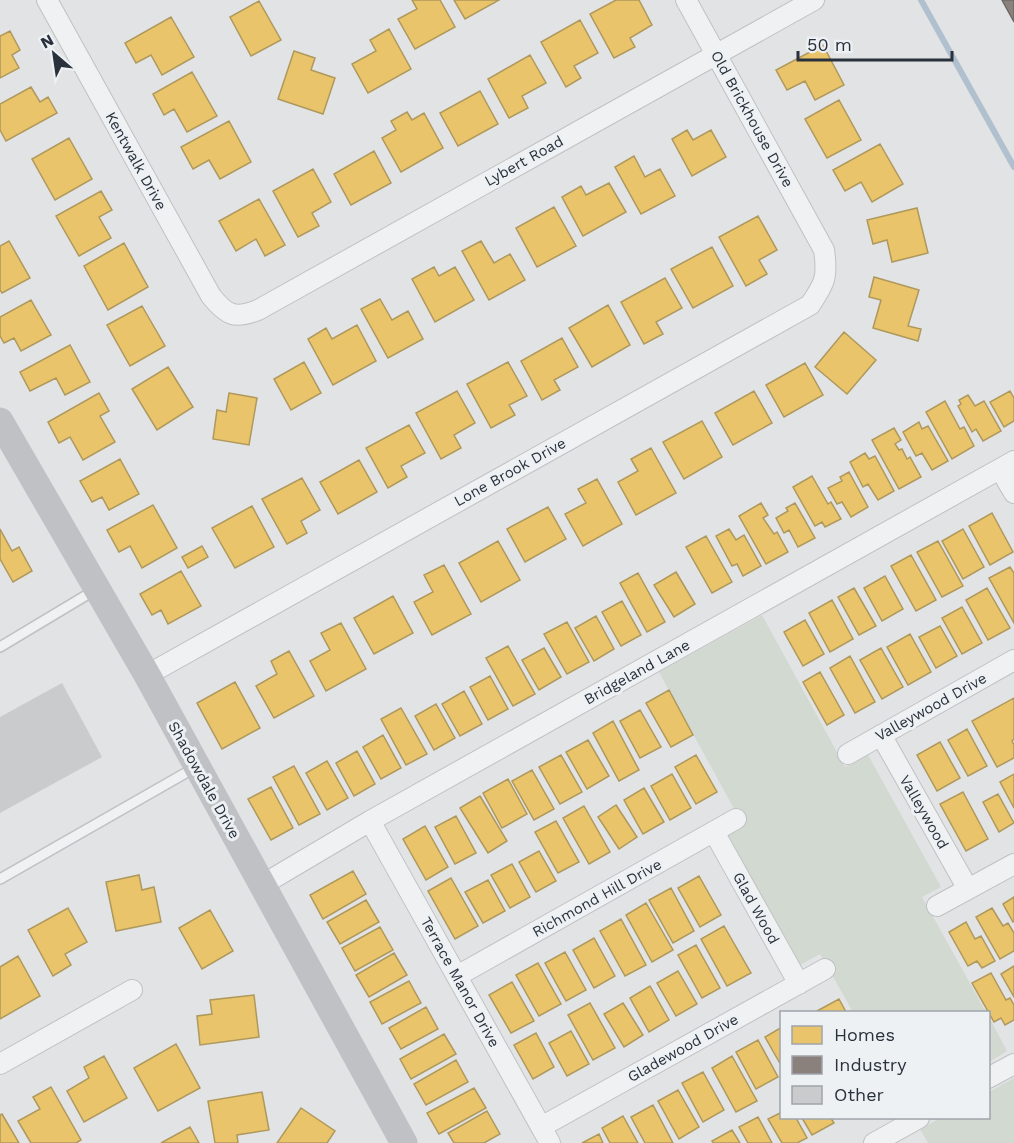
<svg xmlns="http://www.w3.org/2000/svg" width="1014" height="1143" font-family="'Work Sans',sans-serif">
  <rect width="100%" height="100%" fill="#e1e3e5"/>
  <!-- green -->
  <path fill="#d2d9d1" d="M762,615l83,152 23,-12 73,132 -19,10 64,115h-133l-33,-58 -22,12 -72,-131 17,-10 -84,-153z
    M989,1017l18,34 -18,11h-1z
    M1014,1078v65h-86l-8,-14 21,-11h47l1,-26z"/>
  <!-- homes -->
  <path fill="#e9c46a" stroke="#af985c" stroke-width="1.5" d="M412,0h28l15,27 -40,22 -17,-30 19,-10z
    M454,0h45l-34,19z
    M616,0h23l13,25 -22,13 5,9 -21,11 -24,-44z
    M259,1l22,39 -30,16 -21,-39z
    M171,17l23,40 -32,18 -11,-20 -15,8 -11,-20z
    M580,20l18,33 -24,13 7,12 -15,9 -25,-45z
    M389,29l22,40 -43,24 -16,-29 24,-13 -6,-11z
    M10,31l10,19 -8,5 7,13 -19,10v-42z
    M823,45l21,40 -29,15 -10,-19 -18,9 -11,-20z
    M294,51l21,7 -4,12 24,8 -12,36 -45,-15z
    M530,55l16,28 -24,13 6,12 -19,10 -21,-39z
    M192,72l25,44 -30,16 -13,-23 -10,6 -11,-21z
    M31,87l9,15 8,-5 9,16 -51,28 -6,-11v-26z
    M480,91l18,33 -40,22 -18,-33z
    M839,100l22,40 -34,18 -22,-39z
    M407,112l5,8 12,-7 19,35 -42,24 -19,-34 14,-8 -5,-9z
    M229,121l22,41 -31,17 -11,-19 -16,9 -12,-22z
    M687,130l6,10 18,-10 15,27 -34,19 -20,-37z
    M69,138l23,41 -37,21 -23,-41z
    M880,144l23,40 -31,18 -11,-20 -16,9 -12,-21z
    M374,151l17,32 -40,22 -17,-31z
    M634,156l11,21 15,-8 15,27 -34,18 -26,-47z
    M313,169l18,33 -19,11 7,13 -21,11 -25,-46z
    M609,183l17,29 -43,24 -21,-39 19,-11 5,9z
    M101,191l11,19 -13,7 12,21 -32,18 -23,-40z
    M259,199l26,46 -20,11 -9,-17 -20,12 -17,-30z
    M554,207l22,39 -39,21 -21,-39z
    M917,208l11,45 -36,9 -5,-22 -14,4 -6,-24z
    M758,216l19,34 -18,10 8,14 -21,12 -27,-49z
    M9,241l21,37 -28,15 -2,-3v-44z
    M481,241l13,22 16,-9 15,26 -36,20 -27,-49z
    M124,243l24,44 -40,23 -24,-44z
    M712,247l21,39 -40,22 -22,-39z
    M434,267l5,9 16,-9 19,33 -39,22 -23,-43z
    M874,277l45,13 -11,36 13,3 -3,12 -45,-13 8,-28 -12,-3z
    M665,278l17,30 -26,14 7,12 -19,10 -23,-42z
    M380,299l12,21 16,-9 15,28 -35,19 -27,-49z
    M31,300l20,35 -30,16 -7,-13 -10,5 -4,-7v-19z
    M608,305l22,40 -38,22 -23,-39z
    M142,306l23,40 -35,20 -23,-41z
    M357,325l19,36 -43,24 -25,-46 18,-11 6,11z
    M844,332l32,28 -29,34 -32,-27z
    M562,338l16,29 -24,13 6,10 -18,10 -21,-39z
    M70,345l20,37 -25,13 -9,-17 -26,13 -10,-19z
    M304,362l17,31 -30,17 -17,-31z
    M508,362l19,34 -18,9 6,10 -24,13 -24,-44z
    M805,363l18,32 -39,22 -18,-32z
    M168,367l25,40 -36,23 -25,-41z
    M457,391l18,32 -21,12 7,13 -20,11 -25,-46z
    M754,391l18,32 -39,22 -18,-32z
    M1010,391l4,7v23l-10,6 -14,-25z
    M99,393l10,18 -9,5 15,26 -32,18 -13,-23 -11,6 -11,-21z
    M229,393l28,5 -8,47 -36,-6 4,-29 9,2z
    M968,395l7,11 9,-5 17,30 -18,10 -7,-12 -4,3 -14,-26 3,-2 -2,-4z
    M945,401l15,28 4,-2 10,19 -22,13 -26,-47z
    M702,421l20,36 -38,22 -21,-37z
    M919,422l3,7 6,-3 20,35 -16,9 -10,-17 -6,3 -13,-24z
    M409,425l16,28 -24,13 6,11 -19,11 -22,-40z
    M894,428l7,12 -6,4 4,6 3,-1 5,10 3,-2 11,20 -22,12 -27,-49z
    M651,448l25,45 -40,22 -18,-33 20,-11 -7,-12z
    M865,453l4,6 6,-3 19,35 -16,9 -10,-16 -5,3 -13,-25z
    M120,459l19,35 -30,16 -7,-13 -10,5 -12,-21z
    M359,460l18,32 -39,22 -18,-32z
    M849,472l19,35 -17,10 -9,-15 -5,2 -9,-16 14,-7 -2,-4z
    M812,476l16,28 3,-2 10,17 -16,8 -3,-5 -7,4 -22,-39z
    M302,478l18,32 -19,11 6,12 -20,11 -25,-45z
    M597,479l25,45 -39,22 -18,-32 21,-11 -8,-14z
    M761,503l7,12 -5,3 11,16 3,-2 11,20 -22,12 -27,-48z
    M795,503l20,35 -17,9 -9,-17 -5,3 -8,-15 12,-7 -2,-3z
    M153,505l24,43 -35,20 -12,-22 -11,6 -12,-22z
    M252,506l22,41 -39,21 -23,-40z
    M548,507l18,32 -41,23 -18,-33z
    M992,513l21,39 -23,13 -21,-39z
    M0,529l12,22 7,-4 13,24 -19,11 -13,-23z
    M729,529l7,11 8,-5 17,31 -18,10 -6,-12 -5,2 -16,-30z
    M963,529l21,38 -21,12 -21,-38z
    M706,536l26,46 -20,11 -26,-46z
    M498,541l22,39 -39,22 -22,-39z
    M938,541l25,45 -21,11 -25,-45z
    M202,546l6,11 -20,11 -6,-11z
    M911,555l25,45 -20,11 -25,-45z
    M444,565l27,49 -39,21 -18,-33 19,-10 -9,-17z
    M1010,567l4,6v50l-25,-45z
    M181,571l20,35 -33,18 -7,-14 -9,5 -12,-21z
    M676,572l19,32 -21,13 -20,-32z
    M638,573l27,49 -18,10 -27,-49z
    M885,576l18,33 -21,12 -18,-33z
    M854,588l22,38 -17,9 -21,-38z
    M987,588l23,40 -22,12 -22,-40z
    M393,596l20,37 -39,21 -20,-36z
    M832,600l21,39 -23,13 -21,-39z
    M622,601l19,34 -20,11 -19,-34z
    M962,607l20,36 -20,11 -20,-36z
    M596,616l18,33 -20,12 -19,-33z
    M805,620l19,34 -21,12 -19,-34z
    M567,622l22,40 -22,12 -23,-40z
    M341,623l25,46 -40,22 -16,-30 20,-11 -9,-17z
    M940,626l17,30 -21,12 -17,-31z
    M910,634l21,38 -23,13 -21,-38z
    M508,646l27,48 -22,12 -27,-48z
    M544,648l17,29 -22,13 -17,-30z
    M881,648l22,39 -21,12 -22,-39z
    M289,651l25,45 -40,22 -18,-32 21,-12 -6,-13z
    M850,656l25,46 -20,11 -25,-45z
    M820,672l24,43 -17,10 -24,-43z
    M490,676l18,33 -20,11 -18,-33z
    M235,682l25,46 -38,21 -25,-46z
    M669,690l24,45 -22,12 -25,-44z
    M464,691l18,33 -22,12 -18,-32z
    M1014,698v41l-2,2 2,4v13l-17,9 -25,-46z
    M436,704l19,34 -21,12 -19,-34z
    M401,708l26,46 -21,11 -25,-46z
    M640,710l21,37 -21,11 -20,-37z
    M613,721l26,49 -20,11 -26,-48z
    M967,729l20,37 -19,10 -20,-36z
    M383,735l18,33 -20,11 -18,-32z
    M588,740l21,36 -22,13 -21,-37z
    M940,742l20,36 -23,13 -20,-36z
    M357,751l18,33 -21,12 -18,-33z
    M561,755l21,37 -22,12 -21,-37z
    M696,755l21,37 -21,12 -21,-37z
    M327,761l21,37 -21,12 -21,-37z
    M294,766l26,48 -21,11 -26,-48z
    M532,770l22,39 -20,11 -22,-39z
    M672,774l19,34 -21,12 -19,-34z
    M1014,774v34l-14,-26z
    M508,779l19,35 -25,14 -19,-35z
    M271,787l22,41 -22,12 -23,-41z
    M644,788l20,34 -21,12 -19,-34z
    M963,792l25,47 -22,12 -26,-47z
    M998,794l16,29 -15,9 -16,-30z
    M480,796l27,45 -19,12 -28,-45z
    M616,805l21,32 -18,12 -21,-32z
    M584,806l26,46 -21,12 -26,-46z
    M456,816l20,37 -21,11 -20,-37z
    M556,821l23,41 -21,11 -23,-41z
    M425,826l23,41 -22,13 -23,-41z
    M539,851l17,30 -20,11 -17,-30z
    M512,864l18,33 -20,11 -19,-33z
    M353,871l13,23 -43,25 -13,-24z
    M139,875l3,15 12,-3 7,35 -45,9 -10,-49z
    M699,876l22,39 -21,12 -22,-39z
    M451,878l27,48 -23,13 -27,-48z
    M488,880l17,31 -22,12 -18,-31z
    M671,888l23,43 -21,12 -24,-43z
    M1014,897v24l-1,1 -10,-18z
    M366,900l13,22 -39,22 -13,-22z
    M646,903l27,47 -21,12 -26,-47z
    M68,908l19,34 -22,12 6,11 -18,11 -25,-46z
    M992,908l11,18 5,-3 6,10v18l-14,8 -24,-42z
    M210,910l23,41 -31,18 -23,-41z
    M621,919l25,46 -21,11 -25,-45z
    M966,922l9,17 6,-3 14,25 -13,7 -5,-7 -9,5 -19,-34z
    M724,926l27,47 -24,13 -26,-47z
    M380,927l13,23 -38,21 -13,-23z
    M594,938l21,38 -21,12 -21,-38z
    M696,945l24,43 -18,10 -24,-43z
    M565,952l21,38 -20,11 -21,-38z
    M394,953l13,22 -38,22 -13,-22z
    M18,956l22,40 -40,23v-52z
    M538,963l23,41 -22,12 -23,-41z
    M1014,966v31l-13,-23z
    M678,971l19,33 -21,12 -19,-33z
    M991,973l15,27 4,-2 4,7v15l-9,5 -4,-7 -7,4 -22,-39z
    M409,981l12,22 -39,21 -12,-22z
    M512,982l22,39 -23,12 -22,-38z
    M650,986l19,34 -20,12 -19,-34z
    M254,995l5,42 -59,8 -3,-29 15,-2 -2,-14z
    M839,999l7,13h-28l-1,-1z
    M590,1003l25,45 -22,12 -25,-45z
    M623,1003l20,32 -19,12 -20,-33z
    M426,1007l12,22 -37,20 -12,-21z
    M782,1027v40l-17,-30z
    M571,1031l18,33 -22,12 -18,-33z
    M536,1033l18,34 -21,12 -19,-34z
    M444,1034l12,20 -45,25 -11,-20z
    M758,1040l20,37 -22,12 -20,-37z
    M176,1044l24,44 -42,23 -24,-43z
    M104,1056l23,42 -43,24 -17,-31 22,-13 -5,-11z
    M732,1056l25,45 -21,11 -24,-44z
    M456,1060l12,22 -42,23 -12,-21z
    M703,1072l21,38 -21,12 -21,-39z
    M51,1087l30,53 -5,3h-45l-13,-22 22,-12 -7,-12z
    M474,1088l12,20 -47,26 -12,-21z
    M678,1090l21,37 -20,12 -21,-38z
    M262,1092l7,38 -32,5 1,8h-23l-7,-42z
    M653,1105l20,38h-28l-14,-26z
    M301,1108l34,23 -8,12h-50z
    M487,1111l13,23 -16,9h-30l-6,-10z
    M782,1112v6h14l11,20 -10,5h-15l-14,-24z
    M2,1114l17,29h-19v-28z
    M623,1116l15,27h-28l-8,-15z
    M758,1117l14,26h-24l-9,-16z
    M802,1118h29l3,5 -22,12z
    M190,1127l9,16h-38z
    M732,1130l8,13h-27l-1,-2z
    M599,1134l4,9h-21z"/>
  <!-- industry -->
  <path fill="#8a817c" stroke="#6d6969" stroke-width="1.5" d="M1002,0h12v22z"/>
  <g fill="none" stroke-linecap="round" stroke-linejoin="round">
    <!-- stream -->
    <path stroke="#b1c0ce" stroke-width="6" d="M921,0l93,167"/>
  </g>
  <!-- building -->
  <path fill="#c9cbcd" d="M62,683l40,74 -102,56v-96z"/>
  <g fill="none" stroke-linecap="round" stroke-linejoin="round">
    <!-- lane casing -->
    <g stroke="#bfc1c3" stroke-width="12">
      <path id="lane" d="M0,647l95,-57
        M0,879l196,-112"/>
    </g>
    <!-- street casing -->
    <g stroke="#bfc1c3" stroke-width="22">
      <path id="street" d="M47,0l164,296c16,20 24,23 47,14l556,-310
        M1000,469l14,24
        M147,675l663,-370c15,-22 18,-28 14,-55l-138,-250
        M881,735l87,154
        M848,754l166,-94
        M370,821l180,322
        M714,832l85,152
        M262,885l108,-64 644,-360
        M937,906l77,-42
        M457,976l279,-157
        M0,1064l132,-74
        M988,1078l26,-14
        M541,1127l284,-158
        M874,1143l45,-25"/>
    </g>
    <!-- lane -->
    <use href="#lane" stroke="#eff1f2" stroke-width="9"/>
    <!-- street -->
    <use href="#street" stroke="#eff1f2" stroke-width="20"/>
    <!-- secondary -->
    <path stroke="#bfc1c4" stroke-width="27" d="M0,421l147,254 257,468"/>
  </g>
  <g text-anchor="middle" stroke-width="6" stroke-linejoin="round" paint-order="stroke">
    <!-- street labels -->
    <g font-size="15" fill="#29313c" stroke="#eef1f4">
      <text transform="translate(752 119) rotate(61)" y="5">Old Brickhouse Drive</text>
      <text transform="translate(136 161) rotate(61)" y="5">Kentwalk Drive</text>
      <text transform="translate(524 161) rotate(-29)" y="5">Lybert Road</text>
      <text transform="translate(510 472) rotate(-29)" y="5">Lone Brook Drive</text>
      <text transform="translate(637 672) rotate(-29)" y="5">Bridgeland Lane</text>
      <text transform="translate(931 707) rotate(-29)" y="5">Valleywood Drive</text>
      <text transform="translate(204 780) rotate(61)" y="5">Shadowdale Drive</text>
      <text transform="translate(924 812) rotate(60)" y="5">Valleywood</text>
      <text transform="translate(597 898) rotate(-29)" y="5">Richmond Hill Drive</text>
      <text transform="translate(756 908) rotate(61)" y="5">Glad Wood</text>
      <text transform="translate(460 982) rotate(61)" y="5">Terrace Manor Drive</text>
      <text transform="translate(683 1048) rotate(-29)" y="5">Gladewood Drive</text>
    </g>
  </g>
  <!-- legend -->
  <rect x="780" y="1011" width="210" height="108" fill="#eef1f4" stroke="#9fa4aa" stroke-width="1.5"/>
  <rect x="792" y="1026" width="30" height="18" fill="#e9c46a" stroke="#9fa4aa" stroke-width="1.5"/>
  <text x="834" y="1041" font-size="18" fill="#29313c">Homes</text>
  <rect x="792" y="1056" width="30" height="18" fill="#8a817c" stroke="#9fa4aa" stroke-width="1.5"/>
  <text x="834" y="1071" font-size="18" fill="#29313c">Industry</text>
  <rect x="792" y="1086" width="30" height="18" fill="#c9cbcd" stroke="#9fa4aa" stroke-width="1.5"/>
  <text x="834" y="1101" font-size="18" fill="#29313c">Other</text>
  <!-- north arrow -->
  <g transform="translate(54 54) rotate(331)" stroke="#eef1f4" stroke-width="4.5" paint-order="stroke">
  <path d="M0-4.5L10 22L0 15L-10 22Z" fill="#29313c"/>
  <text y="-9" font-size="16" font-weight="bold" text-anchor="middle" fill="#29313c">N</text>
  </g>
  <!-- scale -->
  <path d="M798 51v9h154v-9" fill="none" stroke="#29313c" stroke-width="3"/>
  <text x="807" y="51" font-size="18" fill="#29313c" stroke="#eef1f4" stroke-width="4.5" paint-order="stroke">50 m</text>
</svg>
